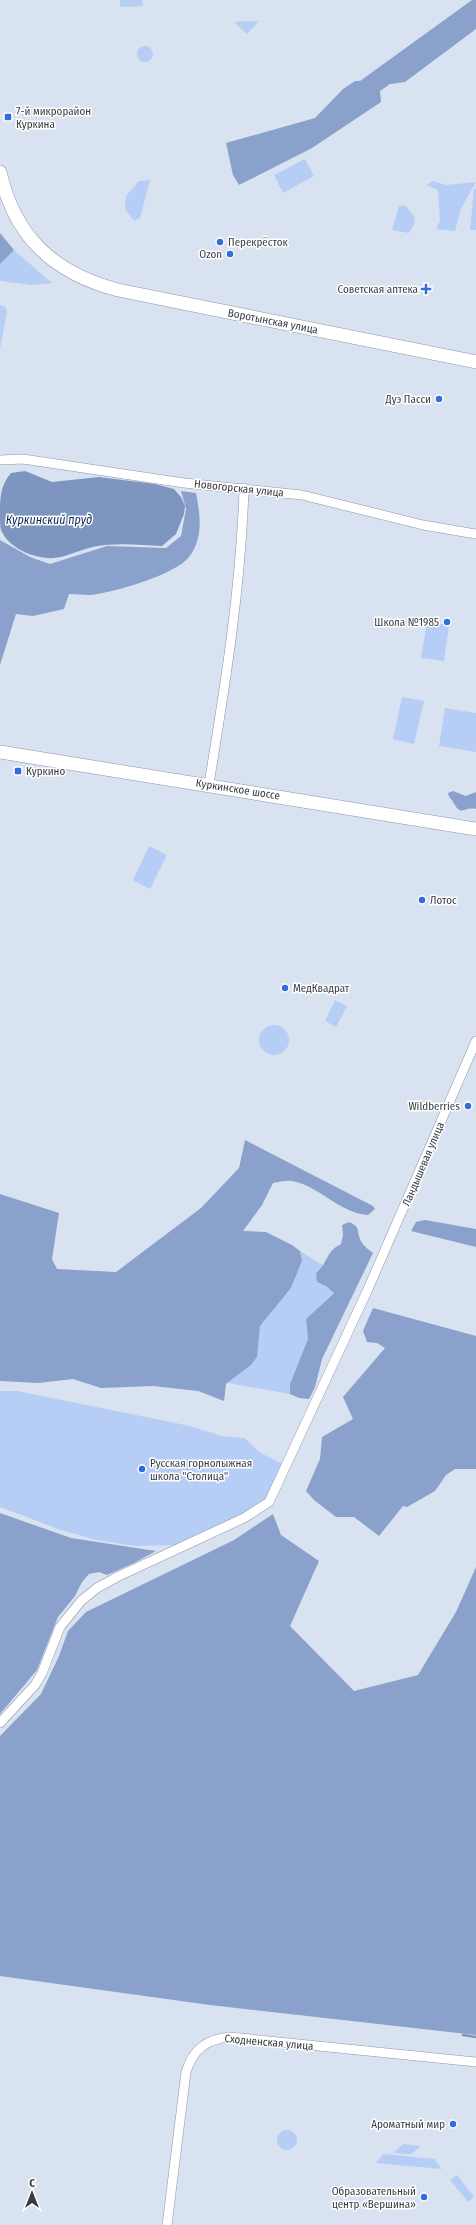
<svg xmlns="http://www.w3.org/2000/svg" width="476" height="2225" font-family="'Fira Sans Condensed',sans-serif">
  <rect width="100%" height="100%" fill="#d9e2f1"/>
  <!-- green -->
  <path fill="#b6cef6" d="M120,0h22l1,6 -23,1z
    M259,21l-12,13 -13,-12z
    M137 54a8 8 0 1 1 16 0a8 8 0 1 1-16 0Z
    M305,159l9,17 -31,17 -9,-18z
    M150,180l-10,38 -6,3 -9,-12 1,-13 13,-15z
    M433,181l13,4 30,-3 -15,27 -6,22 -19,-2 4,-8 -2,-31 -12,-5z
    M474,189h2v41h-6z
    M399,206h7l9,11 -1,7 -5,9 -17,-3z
    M14,250l38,33 -20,2 -32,-4v-17z
    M0,305l5,2 2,4 -7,38z
    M427,622l22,3 -5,36 -23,-3z
    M402,697l22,4 -10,43 -21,-5z
    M445,708l31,5v39l-37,-6z
    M149,846l18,9 -17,34 -17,-9z
    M335,1000l12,6 -11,21 -11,-6z
    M259 1040a15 15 0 1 1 30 0a15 15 0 1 1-30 0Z
    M300,1251l24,15 -8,7 18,19 -28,27 2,20 -18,45v10l-62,-11 23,-18 6,-8 3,-31 31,-38 11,-27z
    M0,1391h17l173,35 32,10 23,2 14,14 26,13 -19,33 -10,9 -75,38 -46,1 -39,-6 -38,-11 -58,-22z
    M277 2140a10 10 0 1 1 20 0a10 10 0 1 1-20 0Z
    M403,2144l18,2 -10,8 -18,-1z
    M384,2154l50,5 8,10 -67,-6z
    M457,2175l17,22 -6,5 -18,-22z"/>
  <!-- forest -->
  <path fill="#89a1cb" d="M472,0h4v29l-71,53 -15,2 -10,7 1,11 -69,46 -73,37 -6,-10 -7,-32 89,-25 28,-29 12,-8h5z
    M0,233l14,17 -14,14z
    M181,491l15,2c4,21 8,45 -7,64 -14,18 -77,36 -99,38 -7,0 -14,-1 -21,-1l-5,15 -31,7 -17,-2 -16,51v-125l30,17 20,7 57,-18 59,2 15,-12 5,-27z
    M453,791l13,5 10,-4v17c-13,-3 -14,9 -23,-7 -2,-4 -4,-4 -5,-9z
    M245,1140l128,66 2,3 -7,6c-29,-2 -48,-29 -76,-34 -6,-1 -13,1 -19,2l-11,22 -19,26 23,1 26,13 8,6 2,10 -11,27 -31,38 -3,31 -6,8 -25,19 -2,17 -26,-10 -45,-5 -52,2 -28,-9 -35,4 -38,-2v-187l59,19 -7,46 5,10 59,3 85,-64 38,-40z
    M425,1220l51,9v18l-65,-16 5,-9z
    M349,1222c10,4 8,7 11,17 2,6 8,10 13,14l-51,106 -7,28 -6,12 -10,-1 -9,-4v-10l18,-45 -2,-20 28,-26 -8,-7 -9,-4 -1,-9c13,-11 9,-21 25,-29l2,-9 -1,-10z
    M373,1308l103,28v133h-21l-9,6 -11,16 -28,16 -4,-1 -24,30 -25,-19h-18l-22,-17 -8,-9 14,-32 2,-22 31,-18 -10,-22 42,-49 -8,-5 -10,-1 -4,-11z
    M0,1513l71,25 85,13 -22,12 -27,12 -8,-3 -10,2 -7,8 -7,14 -17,21 -21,53 -37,44z
    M273,1514l8,21 38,26 -29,65 64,65 64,-16 38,-63 20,-45v468l-266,-30 -210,-29v-240l41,-42 18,-38 9,-25 18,-19 148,-72z"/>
  <!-- water -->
  <path fill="#7e96bf" d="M25,471l27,11 47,-5 56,7 19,5 7,8 4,9 -1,8 -8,20 -14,12c-19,-1 -38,-3 -57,-1 -16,1 -29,8 -44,12 -20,5 -52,-7 -60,-27 -1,-4 -1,-10 -1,-15 0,-17 0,-29 11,-42z"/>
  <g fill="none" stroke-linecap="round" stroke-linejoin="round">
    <!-- stream -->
    <path stroke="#7e96bf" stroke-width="2.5" d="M463,2035l13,2"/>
    <!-- street casing -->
    <g stroke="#8d96a4" stroke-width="10">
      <path id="street" d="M0,460l23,-1 161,24 118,12 121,30 53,9
        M209,784c16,-98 32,-196 35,-296
        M0,1723l35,-38 7,-12 18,-46 21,-26 16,-13 22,-12 125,-58 25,-16 99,-213 108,-248
        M167,2225l19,-153c7,-23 21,-33 44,-35l246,25"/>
    </g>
    <!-- secondary casing -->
    <g stroke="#8d96a4" stroke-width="14">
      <path id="secondary" d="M0,172c15,66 54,101 118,118l358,72
        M0,752l476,77"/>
    </g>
    <!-- street -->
    <use href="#street" stroke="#fff" stroke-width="9"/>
    <!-- secondary -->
    <use href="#secondary" stroke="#fff" stroke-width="13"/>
  </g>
  <!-- markers -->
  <g fill="#316edc" stroke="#fff" stroke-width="1.5">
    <rect x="4" y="113" width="8" height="8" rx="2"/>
    <circle cx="220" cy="242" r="4"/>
    <circle cx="230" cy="254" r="4"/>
    <path d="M424 283h4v4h4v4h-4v4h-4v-4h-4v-4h4z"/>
    <circle cx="439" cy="399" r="4"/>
    <circle cx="447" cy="622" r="4"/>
    <rect x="14" y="767" width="8" height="8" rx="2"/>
    <circle cx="422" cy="900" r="4"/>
    <circle cx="285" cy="988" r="4"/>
    <circle cx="468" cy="1106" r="4"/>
    <circle cx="142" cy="1469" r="4"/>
    <circle cx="453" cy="2124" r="4"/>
    <circle cx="424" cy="2197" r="4"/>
  </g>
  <g text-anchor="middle" stroke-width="3" stroke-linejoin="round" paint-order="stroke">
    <!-- poi labels -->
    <g font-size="11" fill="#393d43" stroke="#fff" text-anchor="end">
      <text x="16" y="115" text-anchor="start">7-й микрорайон<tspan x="16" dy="13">Куркина</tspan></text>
      <text x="228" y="246" text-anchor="start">Перекрёсток</text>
      <text x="222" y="258">Ozon</text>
      <text x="418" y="293">Советская аптека</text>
      <text x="431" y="403">Дуэ Пасси</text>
      <text x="439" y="626">Школа №1985</text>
      <text x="26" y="775" text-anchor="start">Куркино</text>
      <text x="430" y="904" text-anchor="start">Лотос</text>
      <text x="293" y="992" text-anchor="start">МедКвадрат</text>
      <text x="460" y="1110">Wildberries</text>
      <text x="150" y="1467" text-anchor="start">Русская горнолыжная<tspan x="150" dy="13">школа "Столица"</tspan></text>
      <text x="445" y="2128">Ароматный мир</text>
      <text x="416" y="2195">Образовательный<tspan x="416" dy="13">центр «Вершина»</tspan></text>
    </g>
    <!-- street labels -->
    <g font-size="11" fill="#393d43" stroke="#fff">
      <text transform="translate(273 321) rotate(11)" y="4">Воротынская улица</text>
      <text transform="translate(239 488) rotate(6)" y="4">Новогорская улица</text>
      <text transform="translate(238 789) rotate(9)" y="4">Куркинское шоссе</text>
      <text transform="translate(423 1164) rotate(-67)" y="4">Ландышевая улица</text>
      <text transform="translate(269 2042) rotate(5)" y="4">Сходненская улица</text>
    </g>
    <!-- water labels -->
    <g font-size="12" font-style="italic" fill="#0b275a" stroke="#fff">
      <text x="49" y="524">Куркинский пруд</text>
    </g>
  </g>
  <!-- north arrow -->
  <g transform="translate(32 2193)" stroke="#ffffff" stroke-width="3" paint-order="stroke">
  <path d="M0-3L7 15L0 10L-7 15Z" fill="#393d43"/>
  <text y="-6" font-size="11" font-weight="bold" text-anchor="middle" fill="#393d43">С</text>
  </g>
</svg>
